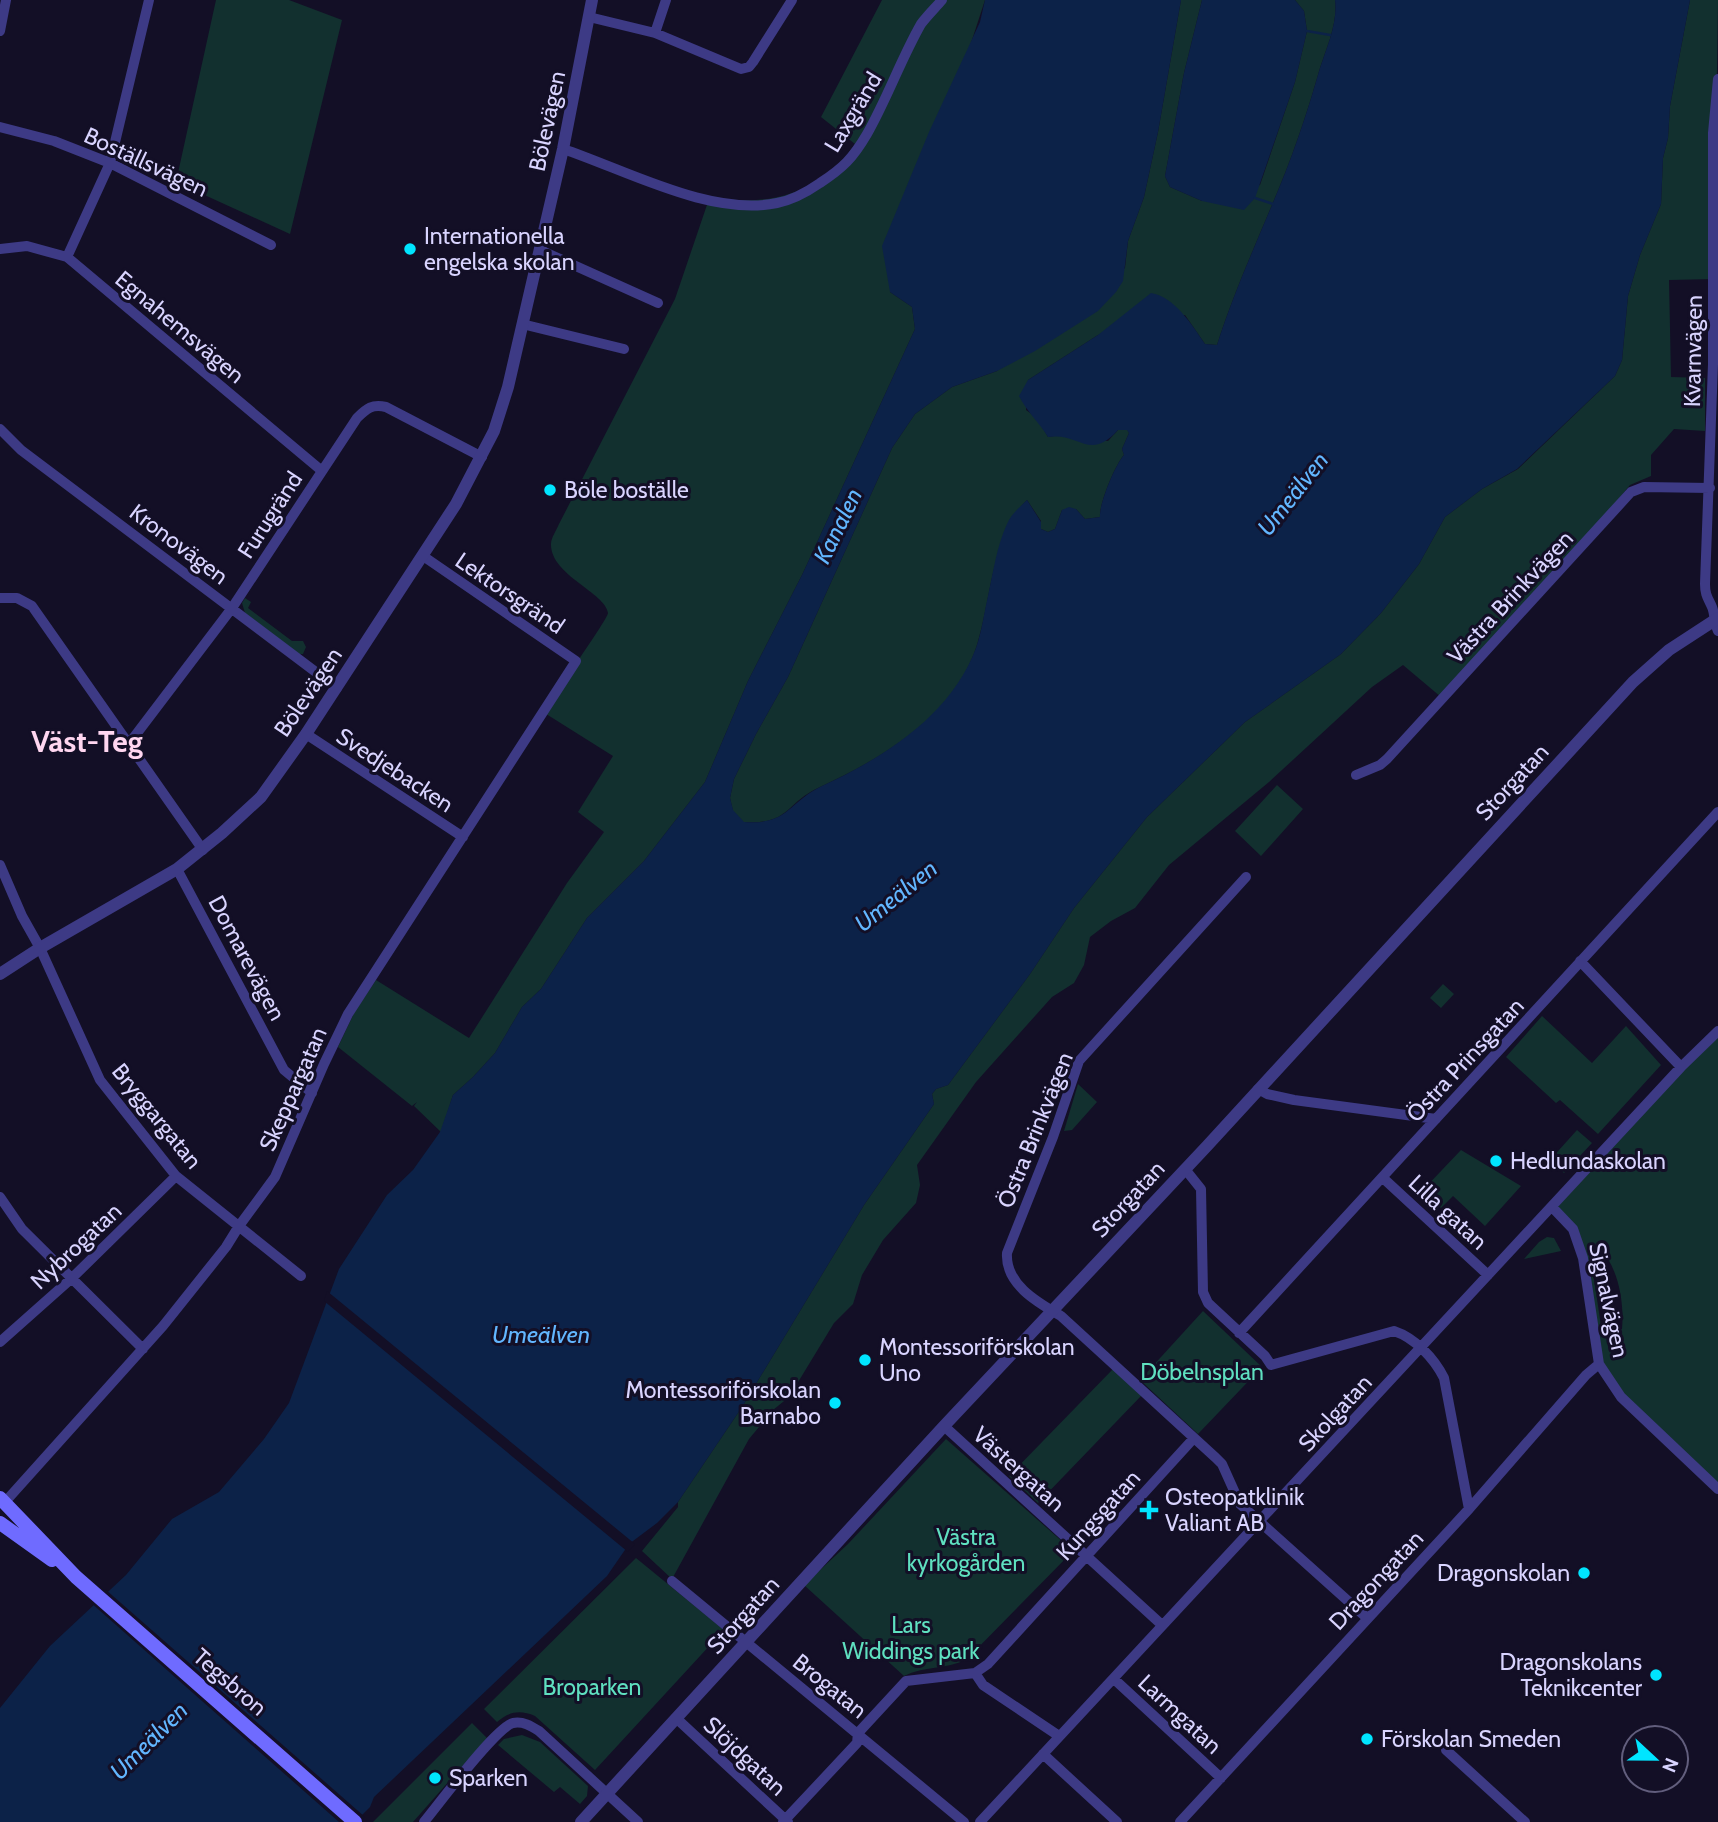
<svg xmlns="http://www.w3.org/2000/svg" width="1718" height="1822" font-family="Cabin,sans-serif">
  <rect width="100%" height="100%" fill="#130f26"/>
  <!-- green -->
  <path fill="#12302f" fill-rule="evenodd" d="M216,0h73l53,20 -52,214 -114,-52z
    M882,0h103l-95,292 22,15 3,22 -112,244 -55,108 -43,101 -61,79 -57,57 -46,71 -19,18 -27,46 -22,24 -20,18 -12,37 -27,-26 3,-4 -5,4 -74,-59 16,-34 22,-33 93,58 98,-155 37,-51 -26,-20 35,-56 -70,-44c8,-13 65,-93 65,-99 -2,-20 -58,-38 -57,-69 0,-6 6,-15 8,-20l116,-225 35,-103c56,13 112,-3 145,-52l-34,-27z
    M1181,0h21l-18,73 -19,103 5,11 32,14 58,-16 35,-103 12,-51 -3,-20 -9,-11h40c3,22 -8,47 -15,68 -13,46 -29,93 -48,137 -20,48 -39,90 -55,140l-12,-1 -20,-29 -87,20 -70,45 -2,30 11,8 11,19 12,-2 48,6 10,-11 9,-1 2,4 -7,16 2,6c-9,10 -25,49 -24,62l-15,2 -9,-10 -14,1 -7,19 -7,3 -7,-3v-8l-14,-21c-35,35 -36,100 -50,145 -22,71 -96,114 -159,143 -34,16 -28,37 -75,34l-10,-11 -3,-13 4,-19 22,-45 32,-57 104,-229 23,-34 37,-27 45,-16 128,-103 3,-27 16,-44 14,-65z
    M1690,0h28l-4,279 -45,1 2,97 34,1v53l-31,-2 -23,26v21l-21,9 -32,39 -157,173 -38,-32 -31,22 -103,95 -100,83 -34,43 -24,13 -21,16 -6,28 -10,18 -22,14 -76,85 -59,83 3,20 -4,18 -33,37 -21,35 -9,29 -19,19 -45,74 -16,13 -24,29 -77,140 -30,-28 36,-44v-5l64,-95 122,-202 70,-101 -2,-10 4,-5 12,-4 82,-111 44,-66 73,-91 98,-95 96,-68 40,-41 38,-49 26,-47 37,-28 36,-20 97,-93 7,-16 6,-64 12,-41 21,-51 2,-46 5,-20 2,-32z
    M245,598l6,4 -3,6 44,33h11l3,6 -3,7h-4l-54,-41 -3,-10z
    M1277,785l26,24 -42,47 -26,-25z
    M1443,984l11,10 -13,14 -11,-10z
    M1542,1016l50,47 34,-37 35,39 -63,69 -38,-34 -4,3 -50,-46z
    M1718,1031v458l-72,-67 -47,-58 -26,-135 -21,-22zM1602,1257l6,2c12,20 16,47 14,70l-20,4 -11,-75z
    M1078,1084l19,18 -25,28 -8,1z
    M1577,1130l15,13 -28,30 -14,-13z
    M1461,1150l60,36 -36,40 -32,-30 -12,12 -19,-17z
    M1547,1237l7,1 7,13 -37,8 15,-17z
    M1203,1311l59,56 -64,67 -58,-54z
    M1113,1369l29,26 -104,108 -29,-27z
    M946,1439l127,112 -107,109c-20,9 -42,6 -62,16l-100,-91 44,-41z
    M636,1558l88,72 -129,140 -60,-54c-14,-6 -26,-5 -38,6l-13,-13z
    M472,1723l15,15 -74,84h-40z
    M522,1735l18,7 48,44 -1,10 -7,8 -20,-17 -6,5 -56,-47 6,-6z"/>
  <!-- water -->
  <path fill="#0c2248" d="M985,0h196l-23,132 -14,65 -16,44 -5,40 -7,11 -18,19 -63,40 -38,20 -45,16 -37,27 -23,34 -104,229 -32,57 -22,45 -4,19 3,12 11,12c45,3 43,-19 78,-36 63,-29 129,-71 154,-138 6,-17 8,-35 12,-52 5,-23 9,-51 19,-72 4,-10 13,-17 20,-24l14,22v7l7,3 7,-3 7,-19 7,-3 7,2 9,10 15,-2c-1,-13 15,-52 24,-62l-2,-6 7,-16 -2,-3h-9c-29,32 -38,2 -70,7 -9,-15 -21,-25 -29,-41l9,-16 70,-45 53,-42c24,4 41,32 54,51l12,1c16,-50 35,-92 55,-140 19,-44 35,-91 48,-137 7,-21 18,-46 15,-68h355l-20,106 -2,32 -5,20 -2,46 -21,51 -12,41 -6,64 -7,16 -98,93 -35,20 -37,28 -26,47 -38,49 -40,41 -96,68 -98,95 -73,91 -44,66 -82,111 -12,4 -4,5 2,10 -70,101 -122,202 -64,95 -21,21 -28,21 -22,32 -233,221 -4,10 -15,15h-355v-114l50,-62 76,-71 46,-56 47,-27 45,-53 25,-36 50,-134 48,-74 26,-25 27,-38 13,-37 20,-18 22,-24 27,-46 19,-18 46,-71 57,-57 61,-79 43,-101 55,-108 112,-244 -3,-22 -22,-15 -8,-46 47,-114 51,-110z
    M1202,0h93l9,11 3,20 -12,51 -40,116 -11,12 -42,-9 -32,-14 -5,-11 19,-103z"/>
  <!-- pier -->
  <path fill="#130f26" d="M327,1291l308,253 -7,8 -304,-251z
    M105,1589l260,228 -5,5h-21l-249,-220z"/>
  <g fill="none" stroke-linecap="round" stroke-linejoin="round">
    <!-- stream -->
    <path stroke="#0c2248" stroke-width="2.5" d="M1307,31l23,4
      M1255,198l18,6"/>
    <!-- minor -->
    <path stroke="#3d3a85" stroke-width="10" d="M589,17l66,16 86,36 8,-2 4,-5 39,-62
      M0,31l6,-31
      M655,33l11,-33
      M1718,79l-5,54v231l-8,220c0,11 3,14 7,23 3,7 2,16 6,24
      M0,127l54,14 56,22 161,82
      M563,149c63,21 148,68 214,54 16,-3 30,-11 43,-20 23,-15 33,-25 47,-49 20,-35 34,-75 54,-110 6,-8 14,-16 21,-24
      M0,249l27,-3 40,11 255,214
      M540,250l118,53
      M67,257l43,-94 39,-163
      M522,324l102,25
      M0,429l21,21 316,238
      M0,598h17l15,8 171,244
      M306,734l157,103
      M128,745l104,-137 125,-190c10,-10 15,-14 29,-11l96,50
      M1356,775l24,-10 7,-6 244,-267 13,-5 66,1
      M0,865l22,51 18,32 60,132 76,96 125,100
      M177,869l107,201 28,23
      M1246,877l-167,184 -26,76 -46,116c-2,31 30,49 54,63l155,142 6,6 18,40 127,114
      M1580,961l101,106
      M1258,1089l9,5 27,6 142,19
      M1185,1169l16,20 2,103 5,11 57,53 6,9 123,-34c21,7 40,27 50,47l25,131
      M1383,1178l105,97
      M0,1197l22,32 121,120
      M1552,1207l21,22 10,29 16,106 22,33 97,92
      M1239,1333l479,-521
      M0,1342l72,-64 104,-102
      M944,1426l218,199
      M5,1502l158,-176 63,-79 13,-21 36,-49 49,-113 24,-50 228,-353 -153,-105
      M672,1581l292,241
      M975,1673l8,12 76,51
      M1114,1679l107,99
      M676,1718l112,104
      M1446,1750l79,72
      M1043,1754l74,68
      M424,1822c15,-18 71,-94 89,-99 10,-2 18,3 26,8l99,91
      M783,1822l74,-79 1,-10 48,-52 69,-8 13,-9 206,-226
      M980,1822l701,-755 37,-36
      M1180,1822l289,-313 117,-134 13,-11"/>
    <!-- tertiary -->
    <path stroke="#3d3a85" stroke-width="12" d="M0,974l40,-26 137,-79 45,-36 39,-36 45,-63 150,-230 38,-73 14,-44 55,-238 29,-149
      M581,1822l363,-396 263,-280 426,-464 36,-32 49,-32"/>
    <!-- secondary -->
    <path stroke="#6f6bff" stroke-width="14" d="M0,1498l76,79 279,245
      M0,1523l52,37"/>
  </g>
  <!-- markers -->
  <g fill="#00e5ff" stroke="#130f26" stroke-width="2.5">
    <circle cx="410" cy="249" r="7"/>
    <circle cx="550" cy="490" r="7"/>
    <circle cx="1496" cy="1161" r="7"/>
    <circle cx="865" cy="1360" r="7"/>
    <circle cx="835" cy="1403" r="7"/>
    <path d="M1145.5 1499.5h7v7h7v7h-7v7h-7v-7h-7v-7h7z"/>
    <circle cx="1584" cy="1573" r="7"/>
    <circle cx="1656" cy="1675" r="7"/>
    <circle cx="1367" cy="1739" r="7"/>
    <circle cx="435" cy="1778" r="7"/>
  </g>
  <g text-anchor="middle" stroke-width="6" stroke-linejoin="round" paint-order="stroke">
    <!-- street labels -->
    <g font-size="23" fill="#d9d4ff" stroke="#130f26">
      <text transform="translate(853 112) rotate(-59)" y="8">Laxgränd</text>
      <text transform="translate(547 121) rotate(-78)" y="8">Bölevägen</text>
      <text transform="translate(146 162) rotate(25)" y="8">Boställsvägen</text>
      <text transform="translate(180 327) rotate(40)" y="8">Egnahemsvägen</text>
      <text transform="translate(1693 351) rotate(-89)" y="8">Kvarnvägen</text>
      <text transform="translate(270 515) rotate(-57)" y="8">Furugränd</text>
      <text transform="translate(179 544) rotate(37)" y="8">Kronovägen</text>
      <text transform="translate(510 593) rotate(34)" y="8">Lektorsgränd</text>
      <text transform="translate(1510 597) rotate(-47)" y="8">Västra Brinkvägen</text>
      <text transform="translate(308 692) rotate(-56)" y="8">Bölevägen</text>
      <text transform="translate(395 770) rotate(33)" y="8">Svedjebacken</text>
      <text transform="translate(1512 782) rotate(-47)" y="8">Storgatan</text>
      <text transform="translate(247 958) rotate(62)" y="8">Domarevägen</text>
      <text transform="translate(1465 1060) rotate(-47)" y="8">Östra Prinsgatan</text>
      <text transform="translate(293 1089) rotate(-66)" y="8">Skeppargatan</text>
      <text transform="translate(157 1116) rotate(51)" y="8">Bryggargatan</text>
      <text transform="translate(1035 1130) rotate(-68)" y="8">Östra Brinkvägen</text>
      <text transform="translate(1128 1199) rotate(-47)" y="8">Storgatan</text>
      <text transform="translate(1448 1212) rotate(43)" y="8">Lilla gatan</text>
      <text transform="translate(76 1246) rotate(-43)" y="8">Nybrogatan</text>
      <text transform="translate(1609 1300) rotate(78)" y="8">Signalvägen</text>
      <text transform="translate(1335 1413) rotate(-47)" y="8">Skolgatan</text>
      <text transform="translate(1019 1469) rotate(42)" y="8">Västergatan</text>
      <text transform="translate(1098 1515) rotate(-48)" y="8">Kungsgatan</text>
      <text transform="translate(1376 1580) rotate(-47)" y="8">Dragongatan</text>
      <text transform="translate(743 1615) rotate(-48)" y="8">Storgatan</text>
      <text transform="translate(230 1682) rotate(41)" y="8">Tegsbron</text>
      <text transform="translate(830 1686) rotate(39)" y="8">Brogatan</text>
      <text transform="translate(1180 1714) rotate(43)" y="8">Larmgatan</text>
      <text transform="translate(745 1756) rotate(43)" y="8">Slöjdgatan</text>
    </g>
    <!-- poi labels -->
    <g font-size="23" fill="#d9d4ff" stroke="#130f26" text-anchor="start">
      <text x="424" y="244">Internationella<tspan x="424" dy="26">engelska skolan</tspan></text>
      <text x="564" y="498">Böle boställe</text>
      <text x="1510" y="1169">Hedlundaskolan</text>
      <text x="879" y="1355">Montessoriförskolan<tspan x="879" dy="26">Uno</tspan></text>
      <text x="821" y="1398" text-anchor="end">Montessoriförskolan<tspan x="821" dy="26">Barnabo</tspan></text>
      <text x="1165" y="1505">Osteopatklinik<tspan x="1165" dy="26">Valiant AB</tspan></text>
      <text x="1570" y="1581" text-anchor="end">Dragonskolan</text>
      <text x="1642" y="1670" text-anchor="end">Dragonskolans<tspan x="1642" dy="26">Teknikcenter</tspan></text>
      <text x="1381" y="1747">Förskolan Smeden</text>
      <text x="449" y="1786">Sparken</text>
    </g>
    <!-- park labels -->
    <g font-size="23" fill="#5fe0c0" stroke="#130f26">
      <text x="1202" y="1380">Döbelnsplan</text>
      <text x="966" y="1545">Västra<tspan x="966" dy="26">kyrkogården</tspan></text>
      <text x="911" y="1633">Lars<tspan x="911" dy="26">Widdings park</tspan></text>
      <text x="592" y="1695">Broparken</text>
    </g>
    <!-- water labels -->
    <g font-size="24" font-style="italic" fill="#62b6ff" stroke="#130f26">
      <text transform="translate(1293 494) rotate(-52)" y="8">Umeälven</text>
      <text transform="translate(838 526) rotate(-64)" y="8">Kanalen</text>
      <text transform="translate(896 896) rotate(-39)" y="8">Umeälven</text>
      <text x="541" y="1343">Umeälven</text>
      <text transform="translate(149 1741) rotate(-45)" y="8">Umeälven</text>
    </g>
    <!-- district labels -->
    <g font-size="30" font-weight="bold" fill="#ffd6f0" stroke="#130f26">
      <text x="87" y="752">Väst-Teg</text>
    </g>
  </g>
  <!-- north arrow -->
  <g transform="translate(1655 1759) rotate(112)"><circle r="33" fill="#130f26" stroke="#625e7d" stroke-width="2"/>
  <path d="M0-5L12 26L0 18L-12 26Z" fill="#00e5ff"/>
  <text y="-10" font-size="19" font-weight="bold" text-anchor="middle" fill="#d9d4ff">N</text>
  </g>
</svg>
